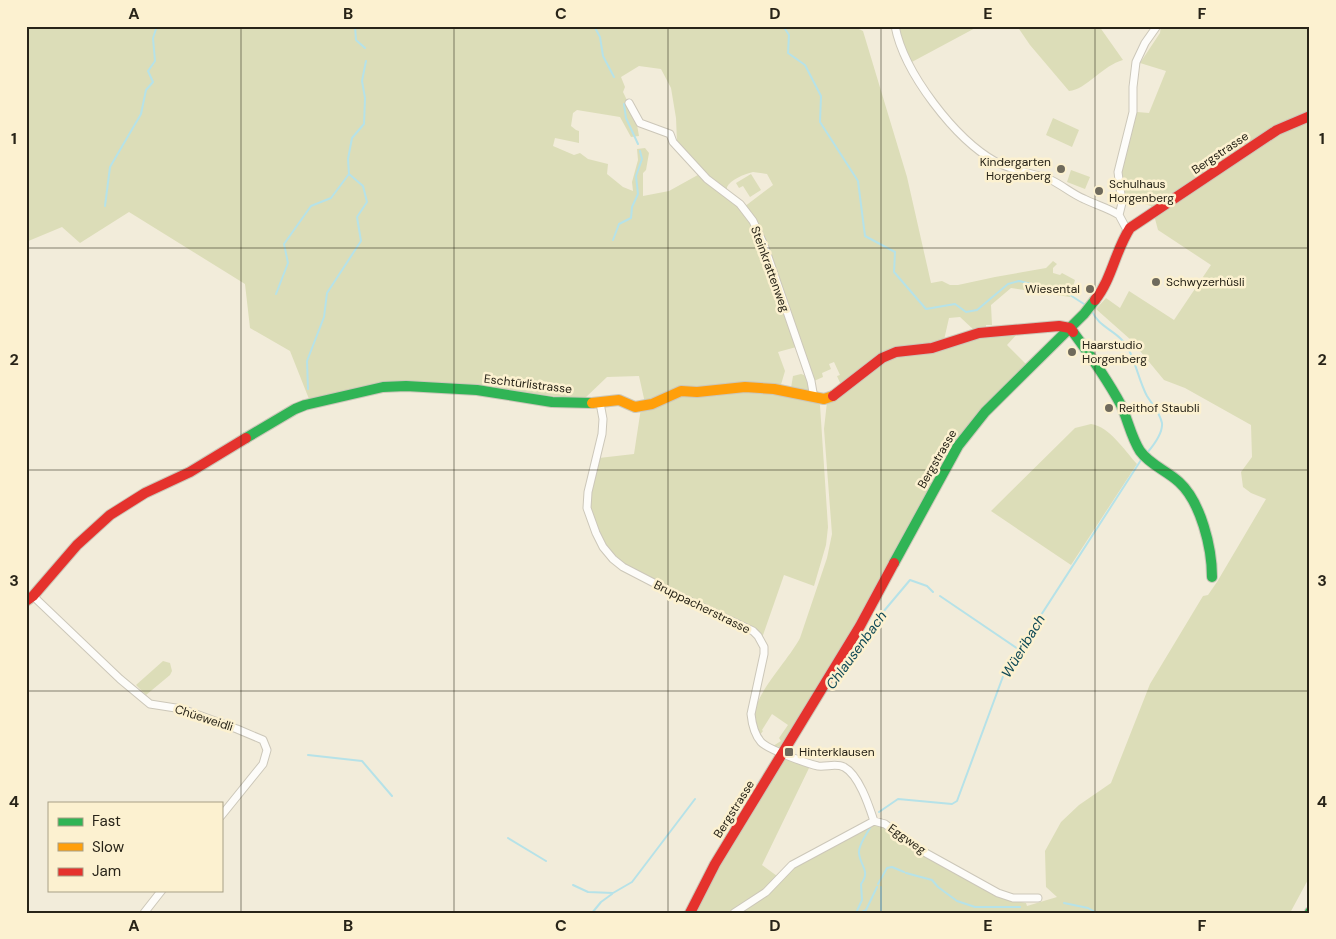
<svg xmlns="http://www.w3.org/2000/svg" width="1336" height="939" font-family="'DM Sans',sans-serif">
  <rect width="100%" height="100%" fill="#f2ecda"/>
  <!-- green -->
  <path fill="#dcddb8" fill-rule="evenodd" d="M26,26h827l10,5 44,146 24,106 11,-2 8,4h8l37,-8 51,-9 7,-7 4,3 -4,4v5l7,2 2,-2 13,7 -5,17 -59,-9 -20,17 1,20h-6v5l-11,1 -15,-14 -11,1 -5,22 -4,3 -33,5 -66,37 -4,-9 3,-1 -6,-13 -5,2 2,5 -9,4 1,4 -9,4 -14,-35 -22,6 7,19 -5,17 -71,1 -64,14 -6,-27 -32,1 -23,22 -148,-15 -127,15 -19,-48 -40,-23 -5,-44 -116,-72 -49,31 -18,-16 -36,15zM639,66l22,3 10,19 5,30 1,24 28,29 -36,20 -26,5v-23l3,-3 3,-17 -4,-5 -8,1 1,11 -6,22 1,9 -10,-4 -16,-13 1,-10 -20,-5 -8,-6 -6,2 -21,-9 2,-8 24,5v-12l-3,-1 -5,-4 2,-13 4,-3 43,7 11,20 8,-1 -3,-17 -13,-27 2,-5 -4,-10zM753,172l14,2 6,11 -29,22 -17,-16v-4c3,-7 17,-13 26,-15z
    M897,26h82l-69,37z
    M1017,26h82l24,34c-20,5 -37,30 -54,31l-39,-46z
    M1161,26h149v87l-158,97 -1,-4 -25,-8 -6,-24 3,-16 14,-46 12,1 17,-42 -26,-8 20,-30z
    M1053,118l26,12 -7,17 -26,-12z
    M1310,119v757l-20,37h-550l53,-46 82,-43 13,5 28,23 89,47 21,4 1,3 30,-9 -11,-10 -1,-36 16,-29 18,-17 32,-22 39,-99 53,-88 5,-1 9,-13 49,-83 -15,-6 -8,-6 -2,-15 11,-15 -1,-32 -66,-37 -21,-8 -33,-40 -35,-31 10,-11 14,10 9,-17 45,29 37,-55 -53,-35 -4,-15 131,-86z
    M1071,170l19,7 -5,12 -18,-7z
    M751,174l10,16 -11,7 -7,-11 -4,2 -3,-5z
    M1019,332l-12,13 21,21 -62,63 -100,181 -85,137 -8,-1 8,-5 -2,-3 9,-13 -16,-11 -10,16 1,1 -4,5c-2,-6 -5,-13 -5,-19 -1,-21 36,-59 46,-79l27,-80 5,-24 -8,-105 3,-27 55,-41 89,-25z
    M801,374l3,1 6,8v8l-19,-3 2,-12z
    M746,389l70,11 4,5 8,122 -2,18 -12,41 -30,-11 -22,63 -127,-67c-24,-16 -32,-27 -41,-53 -3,-7 -5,-12 -5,-19 1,-14 7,-28 10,-41l35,-4 7,-46 39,-14z
    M1091,424c19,3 33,26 46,40l-66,101 -80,-54 84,-83z
    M163,661l7,2 2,8 -2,4 -24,20 -10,-10z
    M783,757l27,9 -48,99 15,11 -14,15 -35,22h-35l10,-24z"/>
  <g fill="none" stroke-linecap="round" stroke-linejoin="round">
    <!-- stream -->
    <path stroke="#b6e2e8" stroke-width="2" d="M355,26l1,14 9,8
      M594,26l6,11 3,19 11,21
      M783,26l6,9 -1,18 17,12 16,31 -1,26 38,59 7,55 30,16 -1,20 32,37 29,-5 11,8 11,-2 31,-26 11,-3 48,12 20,13
      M624,104l2,14 12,26
      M105,206l5,-39 31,-53 5,-24 7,-8 -5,-11 7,-10 -2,-23 4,-12
      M613,240l6,-16 12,-6 1,-11 6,-13 -2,-18 6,-17 -2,-8
      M276,294l12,-31 -4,-19 27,-38 20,-8 18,-24
      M1092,311c6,15 20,18 30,29 12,12 16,40 25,56 5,8 13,17 15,27 1,10 -9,23 -15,30
      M308,389l-1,-28 17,-44 3,-24 34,-52 -4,-24 10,-15 -4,-16 -14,-12 -1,-15 4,-21 12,-14 1,-26 -3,-17 4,-20
      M940,596l78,53
      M827,690l35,-53 48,-57 17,6 6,6
      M308,755l54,6 30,35
      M879,812l19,-13 54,5 5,-3 48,-130 136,-211
      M508,838l38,23
      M906,873l26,7 6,7 19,14 18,6h45
      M878,884l9,-16 5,-1 12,5
      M573,885l15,7 25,1 19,-11 63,-83
      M1064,903l24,5 9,5
      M592,913l9,-11 11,-8
      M856,913l6,-13 -1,-16c10,-13 -1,-18 -2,-31 -1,-8 8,-19 12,-27
      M860,913l6,-3 11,-23
      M881,913v-26"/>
    <!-- street casing -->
    <g stroke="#ccc7b9" stroke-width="9">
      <path id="street" d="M895,26c9,47 60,113 101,136 17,9 37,11 55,18 11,5 21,14 33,19 12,6 24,9 35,16
        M629,103l11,20 30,11 3,8 34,37 33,25 13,17 11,24 47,136 3,17
        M1127,230l-8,-15 3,-12 -4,-31 15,-60v-25l3,-25 9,-19 12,-17
        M600,403l3,16 -1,15 -14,58 -1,16 9,25 7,14 10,12 10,8 56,29 74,35 5,5 6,11v7l-13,60c1,10 3,20 10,28 6,7 47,22 57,24 9,1 18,-3 26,1 15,8 25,39 30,54
        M33,596l87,83 30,25 32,5 55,20 26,11 4,10 -4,14 -42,52
        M144,913l18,-23
        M734,913l32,-21 26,-27 82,-44 11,3 30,23 83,46 15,5h25"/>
    </g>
    <!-- fast casing -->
    <g stroke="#ccc7b9" stroke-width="12">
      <path id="fast" d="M1073,332c17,23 34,47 48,73 7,15 10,32 19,46 10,14 26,19 39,31 22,20 33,66 33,95
        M246,438l49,-29 10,-4 78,-18 23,-1 71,4 75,12 40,1
        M894,563l64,-117 27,-34 99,-98 11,-14
        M1310,912v1"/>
    </g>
    <!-- slow casing -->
    <g stroke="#ccc7b9" stroke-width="12">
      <path id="slow" d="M592,403l27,-3 16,7 17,-3 29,-13 16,1 48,-5 29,2 50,10 9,-3"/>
    </g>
    <!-- jam casing -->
    <g stroke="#ccc7b9" stroke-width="12">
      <path id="jam" d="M1095,300c17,-21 20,-49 35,-72l147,-98 33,-14
        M833,396l49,-38 14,-6 36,-4 47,-15 80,-7 11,2 3,4
        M26,601l7,-5 44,-51 33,-30 35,-22 45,-21 56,-34
        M690,913l25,-49 145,-238 34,-63"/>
    </g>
    <!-- street -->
    <use href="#street" stroke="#fdfcf9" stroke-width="7"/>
    <!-- fast -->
    <use href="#fast" stroke="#30b455" stroke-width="10"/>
    <!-- slow -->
    <use href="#slow" stroke="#ff9f0a" stroke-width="10"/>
    <!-- jam -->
    <use href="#jam" stroke="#e5322d" stroke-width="10"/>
  </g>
  <!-- grid -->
  <path fill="none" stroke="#282418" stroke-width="1" stroke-opacity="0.55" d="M241,26v887M454,26v887M668,26v887M881,26v887M1095,26v887M26,248h1284M26,470h1284M26,691h1284"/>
  <!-- markers -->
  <g fill="#6f6a5c" stroke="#fcf1d0" stroke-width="2">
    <circle cx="1061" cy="169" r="5"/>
    <circle cx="1099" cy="191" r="5"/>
    <circle cx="1156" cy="282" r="5"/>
    <circle cx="1090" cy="289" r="5"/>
    <circle cx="1072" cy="352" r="5"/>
    <circle cx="1109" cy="408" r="5"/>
    <rect x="784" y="747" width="10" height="10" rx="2.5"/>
  </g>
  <g text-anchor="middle" stroke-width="5" stroke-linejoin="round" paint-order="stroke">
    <!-- street labels -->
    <g font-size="12" fill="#282418" stroke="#fcf1d0">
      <text transform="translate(1220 153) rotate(-34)" y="4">Bergstrasse</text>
      <text transform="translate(770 269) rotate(70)" y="4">Steinkrattenweg</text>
      <text transform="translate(528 384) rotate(7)" y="4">Eschtürlistrasse</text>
      <text transform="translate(937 459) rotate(-60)" y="4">Bergstrasse</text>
      <text transform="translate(702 607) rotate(26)" y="4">Bruppacherstrasse</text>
      <text transform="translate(204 718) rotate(18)" y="4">Chüeweidli</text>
      <text transform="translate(734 809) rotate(-58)" y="4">Bergstrasse</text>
      <text transform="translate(907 839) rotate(35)" y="4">Eggweg</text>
    </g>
    <!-- poi labels -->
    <g font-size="12" fill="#282418" stroke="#fcf1d0" text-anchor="start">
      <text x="1051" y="166" text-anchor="end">Kindergarten<tspan x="1051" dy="14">Horgenberg</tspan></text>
      <text x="1109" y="188">Schulhaus<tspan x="1109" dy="14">Horgenberg</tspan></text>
      <text x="1166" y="286">Schwyzerhüsli</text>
      <text x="1080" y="293" text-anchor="end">Wiesental</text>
      <text x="1082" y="349">Haarstudio<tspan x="1082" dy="14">Horgenberg</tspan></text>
      <text x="1119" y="412">Reithof Staubli</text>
      <text x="799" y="756">Hinterklausen</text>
    </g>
    <!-- water labels -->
    <g font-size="14" font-style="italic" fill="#104a56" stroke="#fcf1d0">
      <text transform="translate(1023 646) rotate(-59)" y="5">Wüeribach</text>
      <text transform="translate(856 650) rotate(-54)" y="5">Chlausenbach</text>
    </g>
  </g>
  <!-- border -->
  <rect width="1336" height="939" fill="none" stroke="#fcf1d0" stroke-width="55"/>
  <!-- legend -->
  <rect x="48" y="802" width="175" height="90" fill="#fcf1d0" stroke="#a79f86"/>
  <rect x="58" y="818" width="25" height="8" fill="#30b455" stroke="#a79f86"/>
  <text x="92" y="826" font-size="15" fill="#282418">Fast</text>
  <rect x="58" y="843" width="25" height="8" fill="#ff9f0a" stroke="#a79f86"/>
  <text x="92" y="852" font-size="15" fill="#282418">Slow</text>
  <rect x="58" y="868" width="25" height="8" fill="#e5322d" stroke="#a79f86"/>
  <text x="92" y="876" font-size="15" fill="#282418">Jam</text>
  <rect x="28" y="28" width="1280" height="884" fill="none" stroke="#282418" stroke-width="2"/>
  <g font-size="16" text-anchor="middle" font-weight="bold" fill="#282418">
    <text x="134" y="19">A</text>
    <text x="348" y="19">B</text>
    <text x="561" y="19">C</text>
    <text x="775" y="19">D</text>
    <text x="988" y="19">E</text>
    <text x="1202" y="19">F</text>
    <text x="14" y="144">1</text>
    <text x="1322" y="144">1</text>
    <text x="14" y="365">2</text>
    <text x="1322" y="365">2</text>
    <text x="14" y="586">3</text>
    <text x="1322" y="586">3</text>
    <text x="14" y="807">4</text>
    <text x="1322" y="807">4</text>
    <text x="134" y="931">A</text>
    <text x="348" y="931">B</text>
    <text x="561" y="931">C</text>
    <text x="775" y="931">D</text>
    <text x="988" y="931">E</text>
    <text x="1202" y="931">F</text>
  </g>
</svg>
